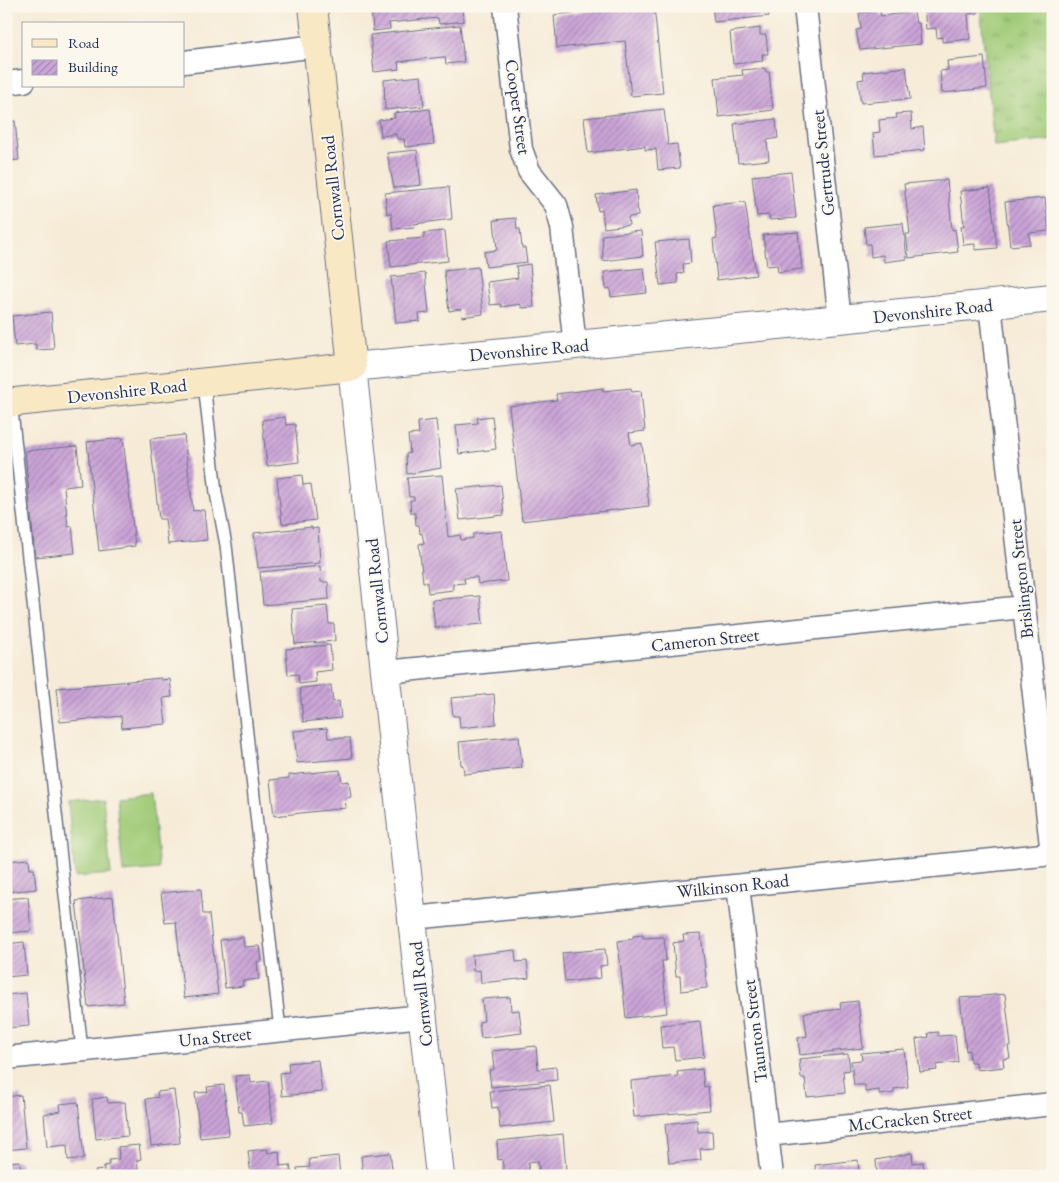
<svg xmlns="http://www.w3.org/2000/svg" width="1059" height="1182" font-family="'EB Garamond',serif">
  <defs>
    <pattern id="grass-tufts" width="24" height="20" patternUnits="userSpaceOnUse" patternTransform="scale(1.25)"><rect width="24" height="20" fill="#a0cb78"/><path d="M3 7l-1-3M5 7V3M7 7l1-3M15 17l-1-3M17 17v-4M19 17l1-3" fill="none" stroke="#82a566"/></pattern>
    <pattern id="building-hatch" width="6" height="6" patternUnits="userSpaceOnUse" patternTransform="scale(1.25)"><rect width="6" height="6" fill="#cba4d7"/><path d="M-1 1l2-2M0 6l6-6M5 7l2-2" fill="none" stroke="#a486b2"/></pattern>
  </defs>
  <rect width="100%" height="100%" fill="#fbf7ec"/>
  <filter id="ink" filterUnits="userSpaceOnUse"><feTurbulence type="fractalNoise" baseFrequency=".02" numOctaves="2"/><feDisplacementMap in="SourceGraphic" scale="10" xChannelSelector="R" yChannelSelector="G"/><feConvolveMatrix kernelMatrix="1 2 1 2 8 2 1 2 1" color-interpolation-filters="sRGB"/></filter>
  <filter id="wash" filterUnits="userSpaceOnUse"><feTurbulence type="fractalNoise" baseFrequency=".0096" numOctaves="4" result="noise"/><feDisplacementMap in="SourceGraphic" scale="20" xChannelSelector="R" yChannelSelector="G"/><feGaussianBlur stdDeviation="1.12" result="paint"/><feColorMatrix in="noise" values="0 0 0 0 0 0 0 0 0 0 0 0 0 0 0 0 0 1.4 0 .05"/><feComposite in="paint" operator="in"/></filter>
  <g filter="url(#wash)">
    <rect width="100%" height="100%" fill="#f6ebd7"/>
    <!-- grass -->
    <path fill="url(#grass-tufts)" stroke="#5e7d6b" d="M980,6h73v134l-59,6z"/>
    <!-- pitch -->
    <path fill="#a0cb78" stroke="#5e7d6b" d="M151,793l8,76 -36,3 -7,-75z
      M103,798l8,76 -36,3 -7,-75z"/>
    <g id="blocks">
      <!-- building -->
      <path fill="url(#building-hatch)" d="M371,6h92l1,15 -25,3 -1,-6 -22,2 -27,3 1,6 -17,2z
        M630,6h24l9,87 -32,3 -6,-55 -68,7 -3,-33z
        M712,6h56l1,10 -55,6z
        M924,6h53l1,7 -10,1 2,25 -28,3v-5l-5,1 -1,-10 -10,1z
        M880,11l1,5 33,-4 2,11h3l2,21 -61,6 -4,-20 5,-1 -2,-16z
        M460,25l4,37 -18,2 -1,-7 -23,2 -24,3 1,7 -25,3 -4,-37z
        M760,28v7h6l2,19h-6l1,7 -30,3 -3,-32z
        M984,57l3,31 -45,5 -2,-22 8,-1 -1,-9z
        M906,67l4,32 -49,4 -3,-23 6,-1 -1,-7z
        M765,68l1,4h3l4,38 -54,7 -4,-39 28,-3 -1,-5z
        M421,76l3,30 -39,4 -1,-30z
        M430,109l4,35 -29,3 -1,-8h-7l-1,-5 -15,2 -2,-16 16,-2 -1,-5z
        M664,109l4,36 9,-1 3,24 -22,2 -2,-21 -11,1v-4l-57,7 -4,-35z
        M911,113l1,16 11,-2 2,23 -50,5 -2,-22 7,-1 -1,-12 18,-2 -1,-4z
        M776,119l2,19 -11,2 2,20 -31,3 -4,-39z
        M15,121l4,39 -13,1v-39z
        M417,150l4,35 -27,3 -7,-35z
        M791,172l5,46 -26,2 -1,-5 -12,1 -5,-40z
        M947,180l5,50 3,-1 3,23 -49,6 -3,-24h4l-6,-50z
        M449,187l3,32 -38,5 1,3 -22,2 -2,-16 -4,1 -2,-21z
        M990,188l7,60 -22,2v-6l-12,1 -2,-19h3l-4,-35z
        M636,190l2,26 -10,1 1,8 -25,3 -2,-18 -4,1 -2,-16z
        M1045,198l4,33 -20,2 1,11 -20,2 -5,-44z
        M745,202l11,73 -39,5 -4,-41 4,-1 -4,-33z
        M516,218l1,11h3l2,19h3l2,14 -41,5 -2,-15 13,-2 -3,-30z
        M903,223l4,36 -23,3 -1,-7 -12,2 -1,-13h-4l-2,-17z
        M445,231l3,30 -57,6 -3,-26 36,-3v-5z
        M641,231l2,25 -40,5 -1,-26z
        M798,232l4,37 -24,3 -1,-7 -10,1 -4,-31z
        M689,239l2,24 -8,1 1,9 -7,1 1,9 -18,2 -5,-43z
        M530,264l4,43 -13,1v-4l-20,3v-3l-11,1 -3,-23 31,-4 -2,-12z
        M478,267l5,47 -21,3 -1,-8 -12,2 -5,-40z
        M644,268l3,25 -36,4 -1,-9 -4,1 -2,-17z
        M425,273l4,40 -10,1 1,7 -24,2 -5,-46z
        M51,312l3,37 -18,1v-6l-21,2 -3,-30z
        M603,388v3l28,-3 1,4 9,-1 4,40 -16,2 2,12 11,-2 7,63 -127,15 -13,-115 48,-6 -1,-6z
        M492,416l4,33 -37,5 -3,-29 22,-2 -1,-5z
        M285,417l1,8 9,-1 4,38 -32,4 -5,-46z
        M436,420l5,48 -34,6 -1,-20 4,-1 -2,-18 11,-1 -1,-12z
        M184,435l9,76 11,-1 3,30 -39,4 -3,-25h-6l-9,-80z
        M123,438l12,108 -36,5 -12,-109z
        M77,446l4,39 -17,2 4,40 4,-1 3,27 -40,4 -10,-106z
        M302,475l1,10 8,-1 5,36 -34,4 -5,-46z
        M442,475l6,62 12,-2 1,5 12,-2v-4l29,-3 5,50 -29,3 -1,-7 -13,1 1,5 -12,1v6l-25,3 -1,-11h-4l-4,-38 5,-1 -2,-10 -2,1 -1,-9h-3l-1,-12h-4l-1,-13h4v-3h-5l-2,-19z
        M501,485l3,30 -44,5 -4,-31z
        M312,527v2l6,-1 2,35 -62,5 -4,-35z
        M320,566l1,16h7l1,17 -66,6 -3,-33z
        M480,596l3,28 -48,4 -3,-28z
        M327,606l2,18h5l1,17 -40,3 -3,-35z
        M330,645l2,25 -17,2 1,10 -17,2 -1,-10 -10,1 -2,-26z
        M161,678v2l9,-1 2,18 -9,1 3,26 -44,4 -1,-12 -61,6 -3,-34z
        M331,685l2,17 6,-1 2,17 -38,4 -3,-34z
        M494,694l2,30 -36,4 -1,-12h-6l-2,-18z
        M327,728l1,10h22l2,20 -55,5 -3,-32z
        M519,736l3,32 -58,6 -1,-9h-2l-2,-23z
        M340,770l2,12 7,-1 2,16 -6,1 1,10 -72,8 -4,-36 19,-2v-3z
        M29,859l1,10h4l2,20 -30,3v-31z
        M201,889l2,25h6l9,80 -34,4 -8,-76 -11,1 -4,-30z
        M28,897l3,34 -25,2v-34z
        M113,897l11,106 -36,4 -12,-106z
        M701,934l6,54 -26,3 -1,-15h-4l-3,-33 11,-2 -1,-6z
        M643,935v3l21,-1 2,24h-4l5,52 -41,5 -8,-77 15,-2v-3z
        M243,937l1,10 16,-1 2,15 -5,1 2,17 -17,2 1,5 -18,2 -5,-48z
        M24,942l3,33 -21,2v-33z
        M605,949l2,16 -7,1 1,12 -36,4 -3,-29z
        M515,950l1,12 11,-1 2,17 -48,5 -1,-13 -7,1 -1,-16z
        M26,993l3,33 -23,2v-33z
        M1005,994l6,52h-3l2,12 -7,1 1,8 -27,3 -1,-8h-6l-1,-12 -3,1 -6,-53z
        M510,997l1,14 8,-1 3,23 -41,5 -2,-16 5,-1 -2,-22z
        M858,1001l5,47 -63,7 -2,-17 9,-2 -3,-23 37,-4 -1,-6z
        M700,1021l4,36 -29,3 -2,-13 -11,1 -2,-23z
        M938,1032v4l17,-1 3,27 -22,3 1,5 -17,2 -4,-33 13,-2 -1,-4z
        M536,1046l2,23 18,-2 1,13 -66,7 -2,-17 5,-1 -2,-18z
        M904,1049l4,38 -14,2v4l-15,2v-5l-14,2v-7h-11l-3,-24 11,-1 -1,-7z
        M848,1054l2,16 -7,1 2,22 -38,4 -2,-19h-4l-2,-19z
        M318,1060l4,32 -40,4 -2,-23 9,-1 -1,-9z
        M702,1069l2,18 4,-1 2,24 -76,7 -3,-36 47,-5 -1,-4z
        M250,1075l1,8 17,-2 5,42 -29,3 -2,-14h-3l-4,-36z
        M224,1085l5,50 -29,3 -5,-45 13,-1 -1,-5z
        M550,1085l4,37 -54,6 -2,-21 -6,1 -2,-17z
        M174,1090l6,53 -29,3 -5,-47 12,-2 -1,-5z
        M21,1095l5,53 -20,2v-53z
        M107,1097l1,6 17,-1 3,34 -32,3 -4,-40z
        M78,1102l6,56 -16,2 -1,-15 -20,2 -3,-33 17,-3 -1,-7z
        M697,1120l1,12 14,-1 1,17 -13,1 1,11 -32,3 -4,-39z
        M563,1134l3,36 -27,3 -1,-12 -10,1 1,14h-25l-2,-17 -4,1 -1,-19z
        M139,1145l2,14 -4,1 2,16h-43l-1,-5 9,-1v-4l5,-1v-5l10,-1 -1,-12z
        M267,1149l1,4 11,-2 1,15 10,-1 2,11h-41l-3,-25z
        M390,1153l3,23h-30l-2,-20z
        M912,1153l1,10 10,-1 2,14h-48l-1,-16z
        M338,1156l2,20h-42l-1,-8 13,-1 -1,-8z
        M858,1160l1,13 12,-1 1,4h-56l-1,-11z
        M20,1161l1,11 4,-1 1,5h-20v-14z
        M726,1170l1,6h-42v-2z"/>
    </g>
  </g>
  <g filter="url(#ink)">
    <use href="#blocks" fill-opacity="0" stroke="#687188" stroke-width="1"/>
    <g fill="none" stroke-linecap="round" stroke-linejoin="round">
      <!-- service casing -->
      <g stroke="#687188" stroke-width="14">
        <path id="service" d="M204,383l12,110 10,52 54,485
          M11,402l71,648"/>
      </g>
      <!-- minor casing -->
      <g stroke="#687188" stroke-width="25">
        <path id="minor" d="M505,6l16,143 8,22 27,34 6,22 13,119
          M805,6l35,314
          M184,62l133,-16
          M6,83l18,-2
          M990,305l62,549
          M386,672l638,-65
          M738,886l34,290
          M413,918l640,-64
          M6,1058l417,-42
          M767,1135l286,-31"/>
      </g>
      <!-- tertiary casing -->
      <g stroke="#687188" stroke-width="30">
        <path id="tertiary" d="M440,1176l-88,-809 701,-69"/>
      </g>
      <!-- secondary casing -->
      <g stroke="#687188" stroke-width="30">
        <path id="secondary" d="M6,403l346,-36 -39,-361"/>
      </g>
      <!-- service -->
      <use href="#service" stroke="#fff" stroke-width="11"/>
      <!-- minor -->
      <use href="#minor" stroke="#fff" stroke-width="22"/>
      <!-- tertiary -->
      <use href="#tertiary" stroke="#fff" stroke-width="28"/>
      <!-- secondary -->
      <use href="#secondary" stroke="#f8e8c3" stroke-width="28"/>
    </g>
  </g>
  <g text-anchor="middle" stroke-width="4" stroke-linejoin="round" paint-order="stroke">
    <!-- street labels -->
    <g font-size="18" fill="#1b2f5e" stroke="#fbf7ec">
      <text transform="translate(518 107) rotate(82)" y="6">Cooper Street</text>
      <text transform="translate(823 163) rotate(-96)" y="6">Gertrude Street</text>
      <text transform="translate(333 188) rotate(-96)" y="6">Cornwall Road</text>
      <text transform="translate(933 311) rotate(-6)" y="6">Devonshire Road</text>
      <text transform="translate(529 350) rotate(-5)" y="6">Devonshire Road</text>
      <text transform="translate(127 391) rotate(-6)" y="6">Devonshire Road</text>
      <text transform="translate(1021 579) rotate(-96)" y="6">Brislington Street</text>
      <text transform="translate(377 591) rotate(-96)" y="6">Cornwall Road</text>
      <text transform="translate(705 640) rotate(-6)" y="6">Cameron Street</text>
      <text transform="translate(733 886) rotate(-6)" y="6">Wilkinson Road</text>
      <text transform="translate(421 994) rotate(-96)" y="6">Cornwall Road</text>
      <text transform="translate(755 1031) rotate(-97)" y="6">Taunton Street</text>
      <text transform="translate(215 1037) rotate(-6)" y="6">Una Street</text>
      <text transform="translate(910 1119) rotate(-6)" y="6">McCracken Street</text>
    </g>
  </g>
  <!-- margin -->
  <rect width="1059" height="1182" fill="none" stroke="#fbf7ec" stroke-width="25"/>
  <!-- legend -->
  <rect x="22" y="22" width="162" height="65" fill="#fbf7ec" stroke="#a1a7b3"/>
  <rect x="32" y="39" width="25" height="8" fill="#f8e8c3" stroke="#a1a7b3"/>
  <text x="68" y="48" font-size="15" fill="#1b2f5e">Road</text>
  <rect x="32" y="60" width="25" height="15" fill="url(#building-hatch)" stroke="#a1a7b3"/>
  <text x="68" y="72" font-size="15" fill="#1b2f5e">Building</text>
</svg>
